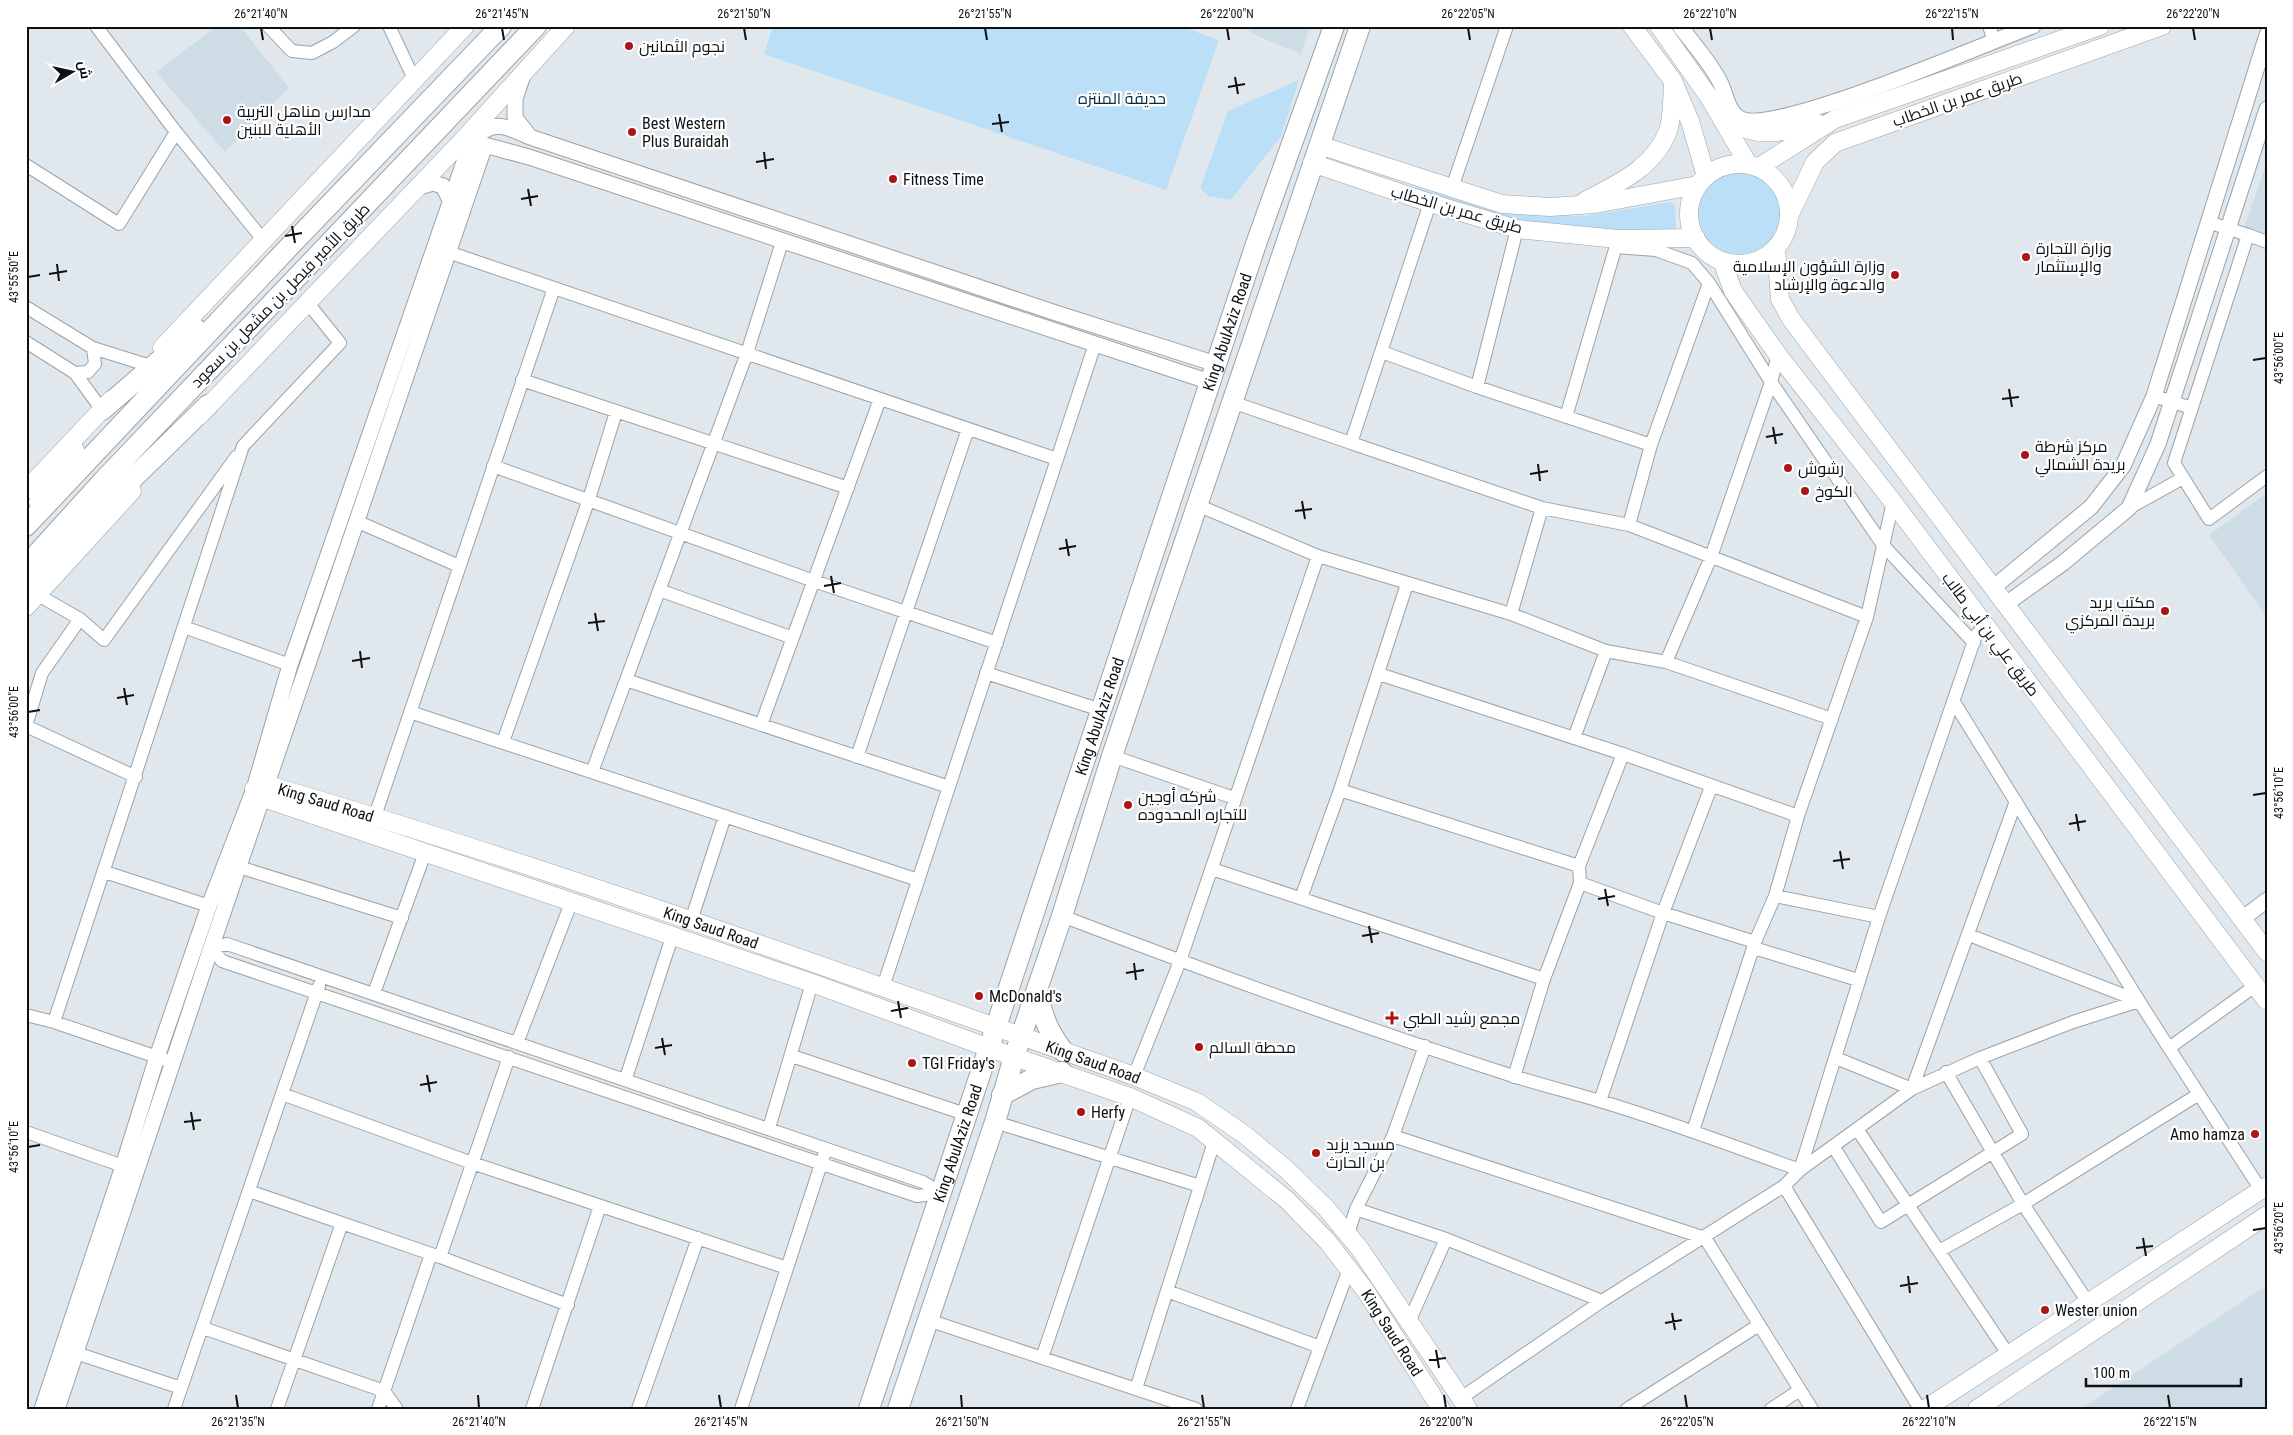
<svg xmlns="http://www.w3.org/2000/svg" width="2293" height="1435" font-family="'Roboto Condensed',Cairo,sans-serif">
  <rect width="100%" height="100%" fill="#e0e8ed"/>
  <!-- built -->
  <path fill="#cedce6" d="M217,26h23l49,62 -64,64 -69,-80z
    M1244,26h66l-9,28 -48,-20z
    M2267,161v73l-23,-6z
    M2267,493v124l-58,-82z
    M2267,1285v124h-186z"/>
  <!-- green -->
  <path fill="#badff7" d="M773,26h406l40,14 -53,150 -402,-136z
    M1299,80l-18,56 -50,64 -23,-4 -7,-7v-3l27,-75z
    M1738,170c29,4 51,22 43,54 -2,8 -6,18 -12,23 -19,15 -48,10 -63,-6 -19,-20 -8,-53 14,-66 5,-3 12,-4 18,-5z
    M1416,187l102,28 67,1 86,-14 4,3 1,28 -16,-3 -123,-3 -122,-37z"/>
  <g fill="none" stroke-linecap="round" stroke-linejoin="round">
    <!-- minor casing -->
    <g stroke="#9ba3a8" stroke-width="14">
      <path id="minor" d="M96,26l80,106 88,109
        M268,26l24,25 20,2 21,-11 21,-16
        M389,26l25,53
        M1989,26l5,15
        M26,165l93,59 57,-92
        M1452,188l55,-162
        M1430,203l-79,240 191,65 87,17 238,92
        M2208,222l40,13
        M2267,242l-19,-7 -74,228 35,56 58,-43
        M1615,247l41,3 36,13 17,20 62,99 112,163 91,98
        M448,252l609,207
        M26,307l67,41 51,16
        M26,342l49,31 27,37
        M1382,352l95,35 174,58
        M75,373l13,-1 7,-8 -2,-16
        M522,380l326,108
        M1477,387l40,-158
        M2154,396l38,12
        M1232,402l119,41
        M1566,417l52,-178
        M493,466l321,115 183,62
        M1197,505l121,51 193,58 95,37 60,11 166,57
        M2129,508l54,-30
        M356,521l103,45
        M1629,525l22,-80 58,-162
        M659,590l134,48
        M1511,614l31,-106
        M80,619l24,21 132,-183
        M184,627l106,38
        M1666,662l45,-105 60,-175 7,-27
        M986,673l115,37
        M1379,674l244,80 175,62
        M626,680l323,107
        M1954,702l185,299
        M410,712l508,168
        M761,725l119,-326
        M26,726l16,-53 38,-54 -42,-24
        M26,726l110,51
        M1574,738l32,-87
        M503,742l86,-243 27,-87
        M1112,756l122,42
        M857,757l111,-328
        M592,772l155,-419 35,-111
        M1340,790l239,76
        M375,816l179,-528
        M239,867l163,51
        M1212,869l332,110
        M105,872l104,34
        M1580,883l83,30 92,29
        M1775,896l104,21
        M1301,898l39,-108 67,-206
        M1062,916c149,57 299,111 451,160 28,9 58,16 87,25 67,20 133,45 200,69l79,-253 97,-282 9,-8
        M691,921l34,-105
        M1969,935l170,66
        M227,944l696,238 18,11 -24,3 -695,-235 -11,-13z
        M1754,948l104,32
        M883,987l212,-643
        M374,993l51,-140
        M26,1015l28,7 112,38
        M54,1022l189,-576 97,-103 -33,-41
        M517,1043l54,-140
        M2169,1048l92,142
        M792,1056l176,59
        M1836,1058l76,31 104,-288
        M1946,1072l77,132 64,97
        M1134,1076l46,-115 138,-405
        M1514,1077l30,-98 36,-96 -1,-17 44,-112
        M626,1078l46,-141
        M282,1094l190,69 315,105
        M1600,1101l63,-188 48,-126
        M995,1122l205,64
        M769,1128l43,-145
        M1857,1129l151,225
        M1693,1131l62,-189 20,-46 23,-80 69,-199 26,-115
        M26,1132l97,34
        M1393,1136l312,102 107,171
        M1833,1146l48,76 141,-88 -42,-76
        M1784,1186l136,223
        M249,1191l191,66 128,48
        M1356,1209l90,30 156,62
        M1348,1234l8,-25 37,-73 32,-90
        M1939,1251l84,-47 176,-110
        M440,1257l69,-200
        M1167,1291l153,56
        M928,1320l268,89
        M1409,1322l37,-83
        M203,1328l181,63 13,18
        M67,1350l114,38
        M1042,1358l88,-261
        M1136,1389l78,-247
        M1461,1398l141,-97 182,-115 16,-16 112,-81 68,-31 93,-36 66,-21 30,47 86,-62
        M174,1409l145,-423
        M277,1409l65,-186
        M378,1409l53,-155
        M532,1409l68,-203
        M638,1409l60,-171
        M741,1409l83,-254
        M1297,1409l52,-140
        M1627,1409l132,-84
        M1771,1409l29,-19"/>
    </g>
    <!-- tertiary casing -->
    <g stroke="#9ba3a8" stroke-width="17">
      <path id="tertiary" d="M1680,26c13,18 30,36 40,56 6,12 7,28 19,36 30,21 251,-77 294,-92
        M523,75l-8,24v19l15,19 526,176 160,51
        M477,143l52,14 681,225
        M419,187l14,-4 10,3 7,14
        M1994,587l97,-80 32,-41 31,-70 113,-361
        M2006,604l57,-41 66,-55 29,-64 109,-335
        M2242,919l25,-19
        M42,1409l81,-243 34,-109 52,-151 45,-117 36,-124 181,-523c21,-23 33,-17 59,-5
        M57,1409l154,-461 274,-803"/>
    </g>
    <!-- secondary casing -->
    <g stroke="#9ba3a8" stroke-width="19">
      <g id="secondary">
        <path d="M1632,26l41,55 17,40 16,55"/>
        <path d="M1659,26l50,71 39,67"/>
        <path d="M1723,113c29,30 59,19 94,10"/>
        <path d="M1319,145l183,59 48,3 45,-3 103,-19"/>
        <path d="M1312,163l118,40 87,26 101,10 78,-1"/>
        <circle cx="1739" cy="214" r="50"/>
        <path d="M1759,167l76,-48 265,-93"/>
        <path d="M1585,201c32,-17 69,-33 83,-70 5,-15 4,-35 5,-50"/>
        <path d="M1789,216l26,-54 20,-19 327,-117"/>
        <path d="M1776,248l4,51 11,20 476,633"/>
        <path d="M1723,263l10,28 45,64 115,147 374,499"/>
        <path d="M162,348l303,-322"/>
        <path d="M199,416l264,-276 103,-114"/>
        <path d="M26,490l85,-90"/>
        <path d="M38,502l37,-52"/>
        <path d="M26,607l106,-116"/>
        <path id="s1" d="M254,789l14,-4c292,85 579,190 866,291l63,26 48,33 41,34 40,39 34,41 108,160"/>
        <path id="s2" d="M254,789l9,9 549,185 177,65 141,49 68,31 89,72 40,41 38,49 76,119"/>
        <path d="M1925,1409l342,-223"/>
        <path d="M1977,1409l290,-194"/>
      </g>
    </g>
    <!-- primary casing -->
    <g stroke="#9ba3a8" stroke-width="22">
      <path id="primary" d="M102,410l94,-81
        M26,526l262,-278 213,-222
        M26,566l77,-85 433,-455
        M26,583l182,-178"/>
    </g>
    <!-- trunk casing -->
    <g stroke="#9ba3a8" stroke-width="22">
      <g id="trunk">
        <path d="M1037,989c5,26 10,41 26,62"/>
        <path d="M1002,1095l30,-16 30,-7"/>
        <path id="s3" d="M869,1409l387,-1165 78,-218"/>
        <path d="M898,1409l97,-287 19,-65 48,-141 50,-160 248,-730"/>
      </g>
    </g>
    <!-- minor -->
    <use href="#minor" stroke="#fff" stroke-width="12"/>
    <!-- tertiary -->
    <use href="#tertiary" stroke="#fff" stroke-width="15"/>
    <!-- secondary -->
    <use href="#secondary" stroke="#fff" stroke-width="18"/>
    <!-- primary -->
    <use href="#primary" stroke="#fff" stroke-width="20"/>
    <!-- trunk -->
    <use href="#trunk" stroke="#fff" stroke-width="20"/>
  </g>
  <!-- ticks -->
  <path fill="none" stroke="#0e1113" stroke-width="2" d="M261,28l2,12M502,28l2,12M744,28l2,12M985,28l2,12M1227,28l2,12M1468,28l2,12M1710,28l2,12M1952,28l1,12M2193,28l2,12M1235,77l3,17M1228,87l17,-3M999,114l3,18M992,124l17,-2M764,152l2,17M756,162l18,-3M528,189l3,17M521,199l17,-3M292,226l3,17M285,236l17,-3M57,264l2,17M49,274l18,-3M28,277l12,-2M2253,360l13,-2M2009,389l3,18M2002,399l17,-2M1773,427l3,17M1766,437l17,-3M1538,464l2,17M1530,474l18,-3M1302,501l3,18M1295,511l17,-2M1066,539l3,17M1059,549l17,-3M831,576l3,17M824,586l17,-3M595,613l3,18M588,623l17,-2M360,651l2,17M352,661l18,-3M124,688l3,17M117,698l17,-3M28,712l12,-2M2253,795l13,-2M2076,814l3,17M2069,824l17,-3M1840,851l3,18M1833,861l17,-2M1605,889l3,17M1598,899l17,-3M1369,926l3,17M1362,936l17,-3M1134,963l2,17M1126,973l18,-3M898,1001l3,17M891,1011l17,-3M662,1038l3,17M655,1048l17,-3M427,1075l3,17M420,1085l17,-3M191,1112l3,18M184,1122l17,-2M28,1147l12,-2M2253,1230l13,-2M2143,1238l3,18M2136,1248l17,-2M1908,1276l2,17M1900,1286l18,-3M1672,1313l3,17M1665,1323l17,-3M1436,1350l3,18M1429,1360l17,-2M236,1395l2,13M478,1395l1,13M719,1395l2,13M961,1395l1,13M1202,1395l2,13M1444,1395l2,13M1685,1395l2,13M1927,1395l2,13M2168,1395l2,13"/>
  <!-- markers -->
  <g fill="#aa1618" stroke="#fff" stroke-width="2">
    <circle cx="629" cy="46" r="5"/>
    <circle cx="227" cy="120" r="5"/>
    <circle cx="632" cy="132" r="5"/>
    <circle cx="893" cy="179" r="5"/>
    <circle cx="2026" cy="257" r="5"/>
    <circle cx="1895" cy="275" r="5"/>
    <circle cx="2025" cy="455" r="5"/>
    <circle cx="1788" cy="468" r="5"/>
    <circle cx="1805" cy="491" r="5"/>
    <circle cx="2165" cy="611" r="5"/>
    <circle cx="1128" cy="805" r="5"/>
    <circle cx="979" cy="996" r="5"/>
    <path d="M1389.5 1010.5h5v5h5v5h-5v5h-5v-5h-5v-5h5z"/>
    <circle cx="1199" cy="1047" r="5"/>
    <circle cx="912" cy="1063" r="5"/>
    <circle cx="1081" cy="1112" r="5"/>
    <circle cx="2255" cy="1134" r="5"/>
    <circle cx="1316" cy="1153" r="5"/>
    <circle cx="2045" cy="1310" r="5"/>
  </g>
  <g text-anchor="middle" stroke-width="4.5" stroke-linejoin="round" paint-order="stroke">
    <!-- poi labels -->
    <g font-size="16" fill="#0e1113" stroke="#fff" text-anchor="start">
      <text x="639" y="52">نجوم الثمانين</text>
      <text x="237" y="117">مدارس مناهل التربية<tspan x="237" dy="18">الأهلية للبنين</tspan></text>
      <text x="642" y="129">Best Western<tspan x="642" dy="18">Plus Buraidah</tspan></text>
      <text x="903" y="185">Fitness Time</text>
      <text x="2036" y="254">وزارة التجارة<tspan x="2036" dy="18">والإستثمار</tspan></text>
      <text x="1885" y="272" text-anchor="end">وزارة الشؤون الإسلامية<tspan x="1885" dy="18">والدعوة والإرشاد</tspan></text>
      <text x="2035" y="452">مركز شرطة<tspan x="2035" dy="18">بريدة الشمالي</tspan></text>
      <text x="1798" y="474">رشوش</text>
      <text x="1815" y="497">الكوخ</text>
      <text x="2155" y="608" text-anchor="end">مكتب بريد<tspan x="2155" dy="18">بريدة المركزي</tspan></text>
      <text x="1138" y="802">شركه أوجين<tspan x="1138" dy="18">للتجاره المحدوده</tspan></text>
      <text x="989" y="1002">McDonald's</text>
      <text x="1403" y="1024">مجمع رشيد الطبي</text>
      <text x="1209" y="1053">محطة السالم</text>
      <text x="922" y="1069">TGI Friday's</text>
      <text x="1091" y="1118">Herfy</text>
      <text x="2245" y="1140" text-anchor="end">Amo hamza</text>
      <text x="1326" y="1150">مسجد يزيد<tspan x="1326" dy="18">بن الحارث</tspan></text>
      <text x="2055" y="1316">Wester union</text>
    </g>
    <!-- park labels -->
    <g font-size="16" fill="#022d43" stroke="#fff">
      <text x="1122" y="104">حديقة المنتزه</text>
    </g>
    <!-- street labels -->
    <g font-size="16" fill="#0e1113" stroke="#fff">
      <text transform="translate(1957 99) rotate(-19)" y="6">طريق عمر بن الخطاب</text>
      <text transform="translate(1457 209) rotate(16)" y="6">طريق عمر بن الخطاب</text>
      <text transform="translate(280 295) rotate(-46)" y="6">طريق الأمير فيصل بن مشعل بن سعود</text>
      <text dy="6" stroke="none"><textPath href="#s3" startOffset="1135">King AbulAziz Road</textPath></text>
      <text transform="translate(1991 634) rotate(53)" y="6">طريق علي بن أبي طالب</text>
      <text dy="6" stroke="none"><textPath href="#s3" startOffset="730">King AbulAziz Road</textPath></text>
      <text dy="6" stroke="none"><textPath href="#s1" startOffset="75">King Saud Road</textPath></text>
      <text dy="6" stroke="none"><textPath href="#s1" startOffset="480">King Saud Road</textPath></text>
      <text dy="6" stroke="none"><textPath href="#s1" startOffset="885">King Saud Road</textPath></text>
      <text dy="6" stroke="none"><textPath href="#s3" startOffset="280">King AbulAziz Road</textPath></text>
      <text dy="6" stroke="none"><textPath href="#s2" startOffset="1289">King Saud Road</textPath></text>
    </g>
  </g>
  <!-- border -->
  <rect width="2293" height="1435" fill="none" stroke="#ffffff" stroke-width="55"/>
  <!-- north arrow -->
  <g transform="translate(72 72) rotate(81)" stroke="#ffffff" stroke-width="4" paint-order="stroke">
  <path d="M0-4L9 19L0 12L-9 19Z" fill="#0e1113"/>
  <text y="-8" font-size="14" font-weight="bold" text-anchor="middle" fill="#0e1113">ش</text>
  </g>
  <!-- scale -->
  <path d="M2086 1378v8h155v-8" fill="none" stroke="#0e1113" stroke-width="2.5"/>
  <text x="2093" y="1378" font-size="15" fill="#0e1113" stroke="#ffffff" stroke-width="4" paint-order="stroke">100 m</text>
  <rect x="28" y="28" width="2238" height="1380" fill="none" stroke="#0e1113" stroke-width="2"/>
  <g font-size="12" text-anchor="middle" fill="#0e1113">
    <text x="261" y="18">26°21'40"N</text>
    <text x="502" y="18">26°21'45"N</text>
    <text x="744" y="18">26°21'50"N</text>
    <text x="985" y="18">26°21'55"N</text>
    <text x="1227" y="18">26°22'00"N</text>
    <text x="1468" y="18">26°22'05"N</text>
    <text x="1710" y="18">26°22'10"N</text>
    <text x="1952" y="18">26°22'15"N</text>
    <text x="2193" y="18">26°22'20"N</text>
    <text transform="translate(14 277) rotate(-90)" y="4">43°55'50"E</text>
    <text transform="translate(2279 358) rotate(-90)" y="4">43°56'00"E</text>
    <text transform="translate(14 712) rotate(-90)" y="4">43°56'00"E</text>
    <text transform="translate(2279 793) rotate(-90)" y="4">43°56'10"E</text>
    <text transform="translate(14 1147) rotate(-90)" y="4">43°56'10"E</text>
    <text transform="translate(2279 1228) rotate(-90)" y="4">43°56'20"E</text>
    <text x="238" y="1426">26°21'35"N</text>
    <text x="479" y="1426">26°21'40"N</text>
    <text x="721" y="1426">26°21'45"N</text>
    <text x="962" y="1426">26°21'50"N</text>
    <text x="1204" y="1426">26°21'55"N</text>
    <text x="1446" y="1426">26°22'00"N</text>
    <text x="1687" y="1426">26°22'05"N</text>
    <text x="1929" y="1426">26°22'10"N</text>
    <text x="2170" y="1426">26°22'15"N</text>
  </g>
</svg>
